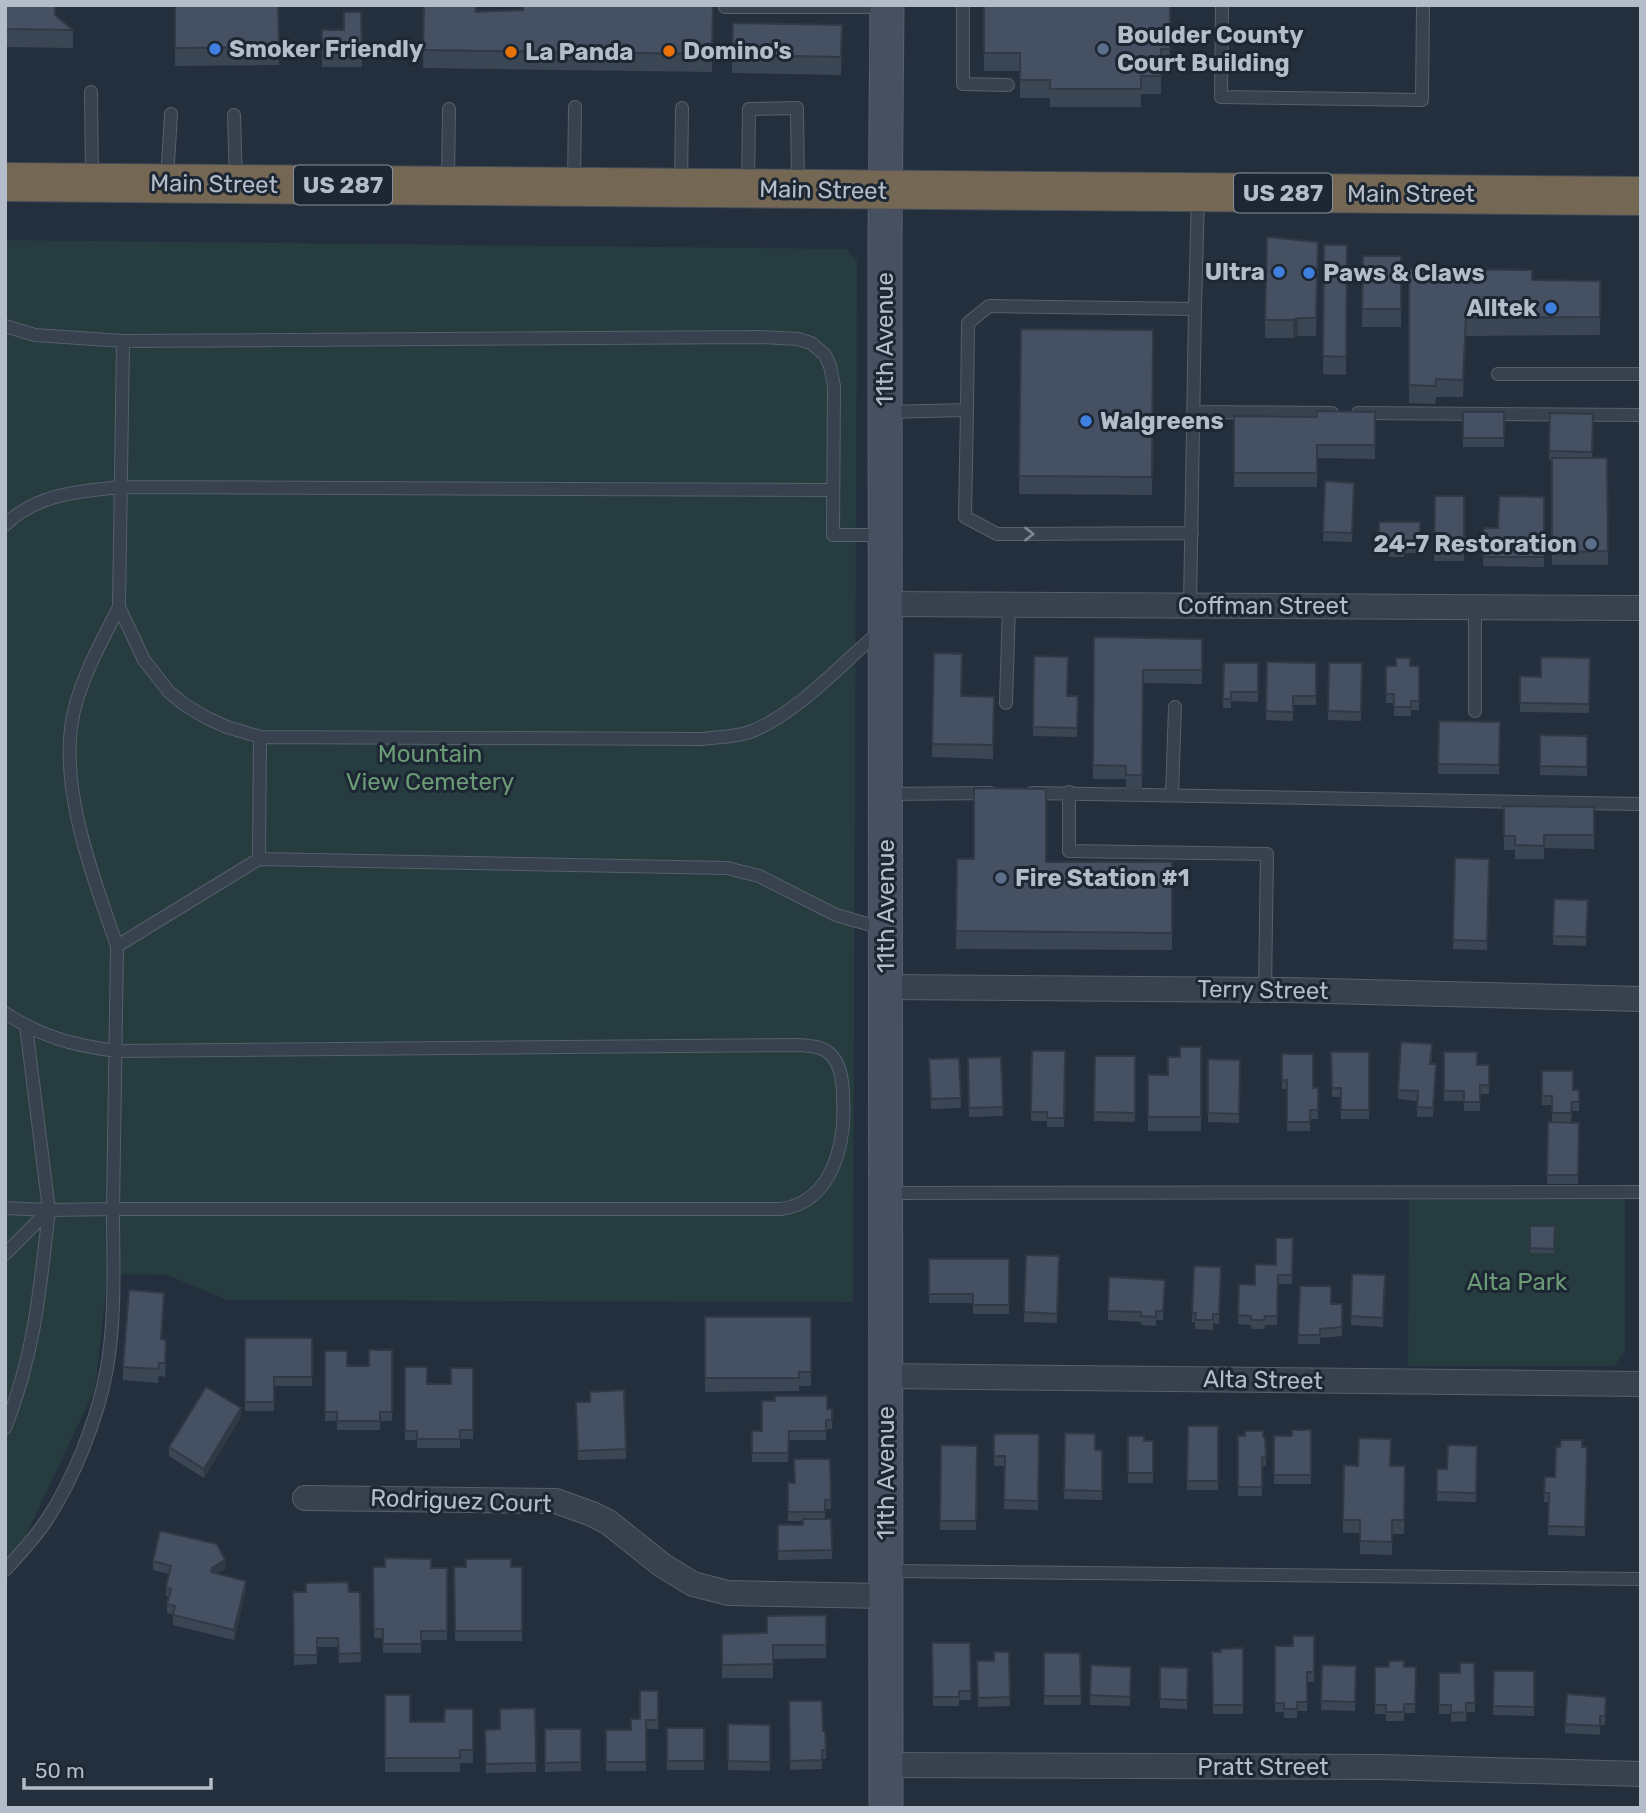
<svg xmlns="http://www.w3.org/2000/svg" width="1646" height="1813" font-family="Rubik,sans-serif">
  <rect width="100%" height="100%" fill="#242f3e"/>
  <!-- green -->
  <path fill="#263c3f" d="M5,240l841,9 11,12 -4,1041 -625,-2 -61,-25 -59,-1 -13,115 -90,191z
    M1409,1199h216v152l-11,15h-206z"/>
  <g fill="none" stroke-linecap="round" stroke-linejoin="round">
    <!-- lane casing -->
    <g stroke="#565f6c" stroke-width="14">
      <path id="lane" d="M963,5v79l45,1
        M1222,5l-1,92 201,3 1,-95
        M725,7h161
        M91,92l1,87
        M234,115l2,66
        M167,179l4,-65
        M448,182l1,-73
        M574,184l1,-77
        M681,184l1,-76
        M748,186l1,-77 48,-1 1,78
        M5,326l30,9 88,6
        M1498,374h143
        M967,410l1,-87 21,-17 206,3 3,-113
        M885,412l82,-2 -2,107 32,17 195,-1
        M1195,412l137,1
        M1358,413l283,2
        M5,525c31,-31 74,-34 116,-38l712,3
        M1190,606l5,-297
        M1475,607v104
        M1006,703l3,-98
        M260,737l-33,-10 -20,-9 -22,-13 -16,-13 -25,-32 -25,-53 4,-266 638,-4 37,2 13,4 14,12 5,11 4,20 -1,149h50
        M1069,792v59l198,3 -2,136
        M1032,793l609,11
        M886,794l104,-1
        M1172,794l3,-87
        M259,859l1,-122 442,2c15,-2 33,-2 48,-7 48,-19 90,-67 129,-100
        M117,946c-24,-70 -60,-161 -43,-235 9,-37 28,-70 45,-104
        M5,1013c37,24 67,32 111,38l682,-6c11,1 23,1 31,8 12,10 14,31 14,45 3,45 -10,104 -62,111h-668l4,-263 142,-87 468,9 32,8 77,39 49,14
        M886,1193l755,-1
        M5,1208l44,2
        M5,1254l44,-44
        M5,1428c30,-75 35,-139 44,-218
        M5,1570c14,-15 29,-31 41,-49 28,-42 52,-103 61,-153 9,-52 6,-107 6,-159l-64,1 -23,-184
        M889,1571l752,8"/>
    </g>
    <!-- street casing -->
    <g stroke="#565f6c" stroke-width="26">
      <path id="street" d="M885,604l756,4
        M886,987l400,3 355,9
        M886,1376l755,8
        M305,1498l251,3 36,13 16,8 54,43 31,19 35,9 158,3
        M886,1765l495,2 260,7"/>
    </g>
    <!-- secondary casing -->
    <g stroke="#565f6c" stroke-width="35">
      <path id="secondary" d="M886,1808l-1,-1567 2,-236"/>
    </g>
    <!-- highway casing -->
    <g stroke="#434c59" stroke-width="40">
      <path id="highway" d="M5,182l1636,14"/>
    </g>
    <!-- lane -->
    <use href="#lane" stroke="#38414e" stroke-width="12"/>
    <!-- street -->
    <use href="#street" stroke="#38414e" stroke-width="24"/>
    <!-- secondary -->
    <use href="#secondary" stroke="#465061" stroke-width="33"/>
    <!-- highway -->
    <use href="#highway" stroke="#746855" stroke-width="38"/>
  </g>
  <!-- wall -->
  <path fill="#3b4654" d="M5,5l50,10 18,15v18l-68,-1z
    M175,5h103l1,60 -104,1z
    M424,5l52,7 237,-7 -1,67 -289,-4z
    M984,5h186v62h-9v27h-20v13h-91v-9h-30v-27h-36z
    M361,12l1,55h-40v-37h22z
    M842,25l-1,50 -109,-2v-18z
    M1318,242l-2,94h-18l-5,2h-28v-18z
    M1324,245h23l-1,130 -23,-1z
    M1363,256h38v71h-39z
    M1409,269l123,11 68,1v54l-134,1 -3,61h-27l-1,7 -26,-1z
    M1021,329l132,1 -1,165 -133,-1z
    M1375,412v47l-58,-1v29h-83v-71l83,1z
    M1463,412h41v35h-41z
    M1550,413l43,1 -1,44h15l1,107h-56v-105h-3z
    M1325,481l29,2 -2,59 -29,-1z
    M1435,496h29v65h-30z
    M1544,497v70l-61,-1 1,-38h14z
    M1379,522h41v31h-16v4h-15v-7h-10z
    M1094,637l108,2v45l-59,-1 -1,106h-16v-10h-33z
    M934,653l27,43 33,1 -1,62 -61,-2z
    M1034,656l33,40h11l-1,41 -44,-1z
    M1590,658l-1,55 -69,-1v-36l21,1z
    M1267,662l49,1v42h-23v16l-27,-1z
    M1224,663h34v39l-27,-1v7h-8z
    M1329,663h33l-1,58 -33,-1z
    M1386,666h33v44h-8v6h-17v-13h-8z
    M1439,721l61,1 -1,52h-61z
    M1540,735l47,1v40l-47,-1z
    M1504,806l90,1v42l-50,-1v11h-29v-9h-11z
    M1455,858l34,1 -2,91 -34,-1z
    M957,859l89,3h126v88l-216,-1z
    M1554,899l34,1 -2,46 -33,-1z
    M1201,1047v84h-53v-56h20l12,-18z
    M1032,1051h33l-1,76h-17v-6h-16z
    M1331,1052h38v67h-28v-22h-9z
    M1444,1052l33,13h12v29h-9v17h-16v-10h-20z
    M1432,1053l-1,11 5,9 -3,44h-16v-16l-19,-2v-9z
    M1282,1054l31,34h5v31h-8v12h-23v-42h-5z
    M1095,1056h40v66l-41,-1z
    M1001,1057l2,59 -34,1 -1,-59z
    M959,1058l2,50 -30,1 -2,-50z
    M1208,1059l32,1 -1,63 -31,-1z
    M1542,1071l31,19h6v21h-7l-1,11h-19v-17h-10z
    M1548,1122l31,1 -1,61h-31z
    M1530,1226h25l-1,27h-24z
    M1293,1238l-1,46h-14l-1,41h-12l-1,4h-13v-4l-13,-1 1,-40 16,1 21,-20z
    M1026,1255l33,1 -2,67 -33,-1z
    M929,1259h80v55h-36v-11h-44z
    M1194,1266l27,1 -2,57 -6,-1v7l-18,-1v-7h-3z
    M1352,1274l33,1 -2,52 -32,-2z
    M1300,1286l31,18h11v32l-22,2v6h-22z
    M1165,1289l-2,31h-7v6l-15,-1v-3l-33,-2v-9z
    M164,1307l-2,32 4,14 -1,24 -6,-1 -1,7 -35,-3v-13z
    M705,1317h106v69h-12v5l-94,1z
    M245,1338h67v48h-38v25h-29z
    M392,1350v71h-12v9h-43v-9h-12v-70l22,15h22z
    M405,1367l22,17h24l22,-16v71h-13v9h-43v-8h-12z
    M576,1402l50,47v10l-48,1z
    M827,1409h5v20h-6v11h-37l-1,22h-36v-31h10z
    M241,1417l-37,61 -35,-22v-9z
    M1188,1426h30v64h-31z
    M1311,1430v54h-37v-48h18z
    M1065,1433l30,17h7v50l-38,-1z
    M994,1434h45l-1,76 -34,-1 1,-43h-11z
    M1128,1436l16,5h9v42h-25z
    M1238,1436l27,1 1,29h-4v30h-24z
    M941,1445l36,1 -1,84h-36z
    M1477,1446l-1,56 -39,-1v-32h10z
    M1582,1447h5l-2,89 -37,-1v-33h-4l1,-25h10z
    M830,1459l1,50h-6v10h6l1,40 -54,1v-35h25v-4h-15v-38h6z
    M1390,1466h15l-1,68h-12v21l-32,-1v-21h-17v-13z
    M153,1561l72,8 -8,5 29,16 -12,50 -61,-15v-11l-6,-1v-9l2,-7 -3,-1v-9l3,-13 -16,-4z
    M373,1567l74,1v72h-26v13h-38v-15h-9z
    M454,1567h68v74h-67z
    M293,1592h67l1,70 -22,1 -1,-16h-21v17l-23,1z
    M826,1615v43l-53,1v19h-51v-44l45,-1z
    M1314,1636v46h-7v29h-10v7h-13v-6h-9v-66h18z
    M932,1643h38l1,57h-12v6h-26z
    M1243,1648v66h-30l-1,-62h9z
    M1009,1652l1,54 -32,1 -1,-46h17z
    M1044,1653h36l1,52h-37z
    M1474,1663l1,49h-9v9l-15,1v-8h-12v-41h21z
    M1091,1665l40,2 -1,39 -40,-1z
    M1322,1665l34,1 -1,45 -34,-1z
    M1160,1667l28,1 -1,41 -27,-1z
    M1375,1667h41l-1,46h-11v8h-18v-7h-11z
    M1494,1671h40v45l-41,-1z
    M658,1691v38h-12v42h-40v-41h25l9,-11z
    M385,1695l25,27h34l29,-13v54h-13v9h-75z
    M1606,1697l-1,28h-5v10l-35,-2v-9z
    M789,1701l34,30h2l1,28h-4v10l-32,1z
    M535,1708l1,64 -50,1 -1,-43 15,-1z
    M728,1724l42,1v46l-42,-1z
    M667,1728h37v42h-37z
    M545,1729h36v42l-36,1z"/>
  <!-- shaded-wall -->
  <path fill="#303945" d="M1298,318v18l-5,2v-18z
    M1466,318v18l-3,61v-17z
    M164,1293v14l-3,46v-14z
    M241,1408v9l-37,61v-9z
    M225,1560v9l-13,8 -1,4 1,-13z
    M246,1581v9l-12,50v-10z"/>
  <!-- building -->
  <path fill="#455162" stroke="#303945" stroke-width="2" d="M5,5h50v10l18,15 -68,-1z
    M175,5h103l1,42 -104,1z
    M424,5h51l1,7 47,-2v-5h190l-1,49 -289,-4z
    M984,5h186v44h-9v27h-20v13h-91v-9h-30v-27h-36z
    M344,12h17l1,37h-40v-19h22z
    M733,23l109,2 -1,32 -109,-2z
    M1267,237l51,5 -2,76h-18l-5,2h-28z
    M1324,245h23l-1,112 -23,-1z
    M1363,256h38v53h-39z
    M1409,269l123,1v10l68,1v36l-134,1 -3,62 -27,-1 -1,7 -26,-1z
    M1021,329l132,1 -1,147 -133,-1z
    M1317,411l58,1v33h-58v28h-83v-57l83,1z
    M1463,412h41v26h-41z
    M1550,413l43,1 -1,38 -43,-1z
    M1552,458h55l1,93 -56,1z
    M1325,481l29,2 -2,50 -29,-1z
    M1435,496h29v56h-30z
    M1499,496l45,1v60h-61l1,-29h14z
    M1379,522h41v22h-16v4h-15v-7h-10z
    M1094,637l108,2v31h-59l-1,105h-16v-9l-33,-1z
    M934,653l28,1 -1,42 33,1 -1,48 -61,-1z
    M1034,656l34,1 -1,39h11l-1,32 -44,-1z
    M1541,657l49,1 -1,46 -69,-1v-27l21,1z
    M1396,658h14v8h9v35h-8v6h-17v-13h-8v-28h10z
    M1267,662l49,1v33h-23v16l-27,-1z
    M1224,663h34v29h-27v7h-8z
    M1329,663h33l-1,49 -33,-1z
    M1439,721l61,1 -1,43 -61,-1z
    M1540,735l47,1v31l-47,-1z
    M974,788l72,1v73h126v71l-216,-2 1,-72h17z
    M1504,806l90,1v28h-50v11l-29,-1v-9h-11z
    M1455,858l34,1 -2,82 -34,-1z
    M1554,899l34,1 -2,37 -33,-1z
    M1401,1042l31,2 -2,20h6l-3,44 -16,-1 1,-16 -20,-1z
    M1180,1047h21v70h-53v-42h20v-18h12z
    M1032,1051h33l-1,67h-17v-6h-16z
    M1331,1052h38v58h-28v-22h-9z
    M1444,1052h33v13h12v20h-9v17h-16v-11h-20z
    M1282,1054h31v34h5v22h-8v12h-23v-42h-5z
    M1095,1056h40v57l-41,-1z
    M1001,1057l2,50 -34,1 -1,-50z
    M959,1058l2,40 -30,1 -2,-40z
    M1208,1059l32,1 -1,54 -31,-1z
    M1542,1071h31v19h6v12h-7l-1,11h-19v-17h-10z
    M1548,1122l31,1 -1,52h-31z
    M1530,1226h25l-1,23 -24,-1z
    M1276,1238h17l-1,37h-14l-1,41h-12l-1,4h-13v-4l-13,-1 1,-31 16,1v-21l21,1z
    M1026,1255l33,1 -2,58 -33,-2z
    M929,1259h80v46h-36v-11h-44z
    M1194,1266l27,1 -2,47h-6v6h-18l1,-7h-4z
    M1352,1274l33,1 -2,43 -32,-2z
    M1109,1277l56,3 -2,31h-7v6l-15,-1v-4l-33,-1z
    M1300,1286h31v18h11v23l-22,2v6h-22z
    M129,1290l35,3 -3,46 5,1 -1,23h-6l-1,6 -35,-2z
    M705,1317h106v55h-12v6h-94z
    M245,1338h67v39h-38v25h-29z
    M369,1350h23v62h-12v9h-43v-9h-12v-61h22v15h22z
    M405,1367h22v17h24v-16h22v62h-13v9h-43v-8h-12z
    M206,1387l35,21 -37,61 -35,-22z
    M624,1390l2,59 -48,2 -2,-49h14v-10z
    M775,1396h52v13h5v11h-6v11h-37l-1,22h-36v-22h10v-30h13z
    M1188,1426h30v55h-31z
    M1292,1430h19v45h-37v-39h18z
    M1245,1431h18v6h2l1,20h-4v30h-24v-51h7z
    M1065,1433l30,1v16h7v41l-38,-1z
    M994,1434h45l-1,67 -34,-1 1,-44h-11z
    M1128,1436h16v5h9v32h-25z
    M1359,1438l32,1 -1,27h15l-1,54h-12v22l-32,-1v-21h-17l1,-55 14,1z
    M1561,1440h21v7h5l-2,80 -37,-1 1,-33h-5l1,-16h10l1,-30h4z
    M941,1445l36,1 -1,75h-36z
    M1448,1445l29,1 -1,47 -39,-1v-23h10z
    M794,1459h36l1,41h-6v12h-37v-29h7z
    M803,1519h28l1,31 -54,1v-26h25z
    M160,1531l57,13 8,16 -13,8 -1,4 35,9 -12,49 -61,-15 2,-9 -8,-2 4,-15 -5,-2 5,-21 -18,-5z
    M385,1558l46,1v9h16v63h-26v13h-38v-15h-9l-1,-62h12z
    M466,1559h45v8h11v64h-67l-1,-64h12z
    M348,1582l1,10h11l1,61 -22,1 -1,-16h-21v17h-23l-1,-63h13v-9z
    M826,1615v30h-53v19l-51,1v-31l45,-1v-17z
    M1293,1636h21v36h-7v30h-10v7h-13v-6h-9v-57h18z
    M932,1643h38l1,48h-12v6h-26z
    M1243,1648v57h-30l-1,-53h9v-3z
    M994,1652h15l1,45 -32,1 -1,-37h17z
    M1044,1653h36l1,43h-37z
    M1389,1661h15v6h12l-1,37h-11v8h-18v-7h-11v-38h14z
    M1460,1663h14l1,40h-9v9l-15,1v-8h-12v-32h21z
    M1091,1665l40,2 -1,30 -40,-2z
    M1322,1665l34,1 -1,36 -34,-1z
    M1160,1667l28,1 -1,32 -27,-1z
    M1494,1671h40v36l-41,-1z
    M640,1691h18v29h-12v42h-40v-32h25v-11h9z
    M1567,1694l39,3 -1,19h-5v10l-35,-2z
    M385,1695h25v27h34l1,-13h28v41h-13v8h-75z
    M789,1701h33l1,30h2l1,19h-4v10l-32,1z
    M535,1708l1,55 -50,1 -1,-34 15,-1v-20z
    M728,1724l42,1v37l-42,-1z
    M667,1728h37v33h-37z
    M545,1729h36v33l-36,1z"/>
  <!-- one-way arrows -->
  <defs><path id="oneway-chevron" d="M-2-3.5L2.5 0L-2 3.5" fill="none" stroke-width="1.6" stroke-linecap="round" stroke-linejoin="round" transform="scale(1.75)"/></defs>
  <use stroke="#7c8592" href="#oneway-chevron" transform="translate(1029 534)"/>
  <!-- markers -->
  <g fill="#3f7fe0" stroke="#1d2633" stroke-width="2.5">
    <circle cx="215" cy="49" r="7"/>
    <circle cx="1279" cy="272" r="7"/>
    <circle cx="1309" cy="273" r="7"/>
    <circle cx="1551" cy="308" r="7"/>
    <circle cx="1086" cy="421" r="7"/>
  </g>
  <g fill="#5c6f8a" stroke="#1d2633" stroke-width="2.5">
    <circle cx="1103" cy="49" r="7"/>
    <circle cx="1591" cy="544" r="7"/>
    <circle cx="1001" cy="878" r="7"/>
  </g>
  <g fill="#e8710a" stroke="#1d2633" stroke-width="2.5">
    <circle cx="669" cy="51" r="7"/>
    <circle cx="511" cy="52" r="7"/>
  </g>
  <g text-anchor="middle" stroke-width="6" stroke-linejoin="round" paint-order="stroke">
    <!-- shield labels -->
    <g fill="#1d2633" stroke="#878f9c" stroke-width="2">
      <rect x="294" y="165.5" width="98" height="39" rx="5"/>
      <rect x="1234" y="173.5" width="98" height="39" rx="5"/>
    </g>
    <g font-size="23" font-weight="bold" fill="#b4bcc9">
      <text x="343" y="193">US 287</text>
      <text x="1283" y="201">US 287</text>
    </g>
    <!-- poi labels -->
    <g font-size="24" font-weight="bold" fill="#b4bcc9" stroke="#1d2633" text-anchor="start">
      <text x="1117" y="43">Boulder County<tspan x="1117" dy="28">Court Building</tspan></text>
      <text x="229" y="57">Smoker Friendly</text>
      <text x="683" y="59">Domino's</text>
      <text x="525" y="60">La Panda</text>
      <text x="1265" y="280" text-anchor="end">Ultra</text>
      <text x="1323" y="281">Paws &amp; Claws</text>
      <text x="1537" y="316" text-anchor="end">Alltek</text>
      <text x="1100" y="429">Walgreens</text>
      <text x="1577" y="552" text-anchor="end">24-7 Restoration</text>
      <text x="1015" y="886">Fire Station #1</text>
    </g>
    <!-- street labels -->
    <g font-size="24" fill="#b4bcc9" stroke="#1d2633">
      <text transform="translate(214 184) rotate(1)" y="8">Main Street</text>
      <text transform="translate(823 190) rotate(1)" y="8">Main Street</text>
      <text x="1411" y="202">Main Street</text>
      <text transform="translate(885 339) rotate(-90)" y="8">11th Avenue</text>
      <text x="1263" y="614">Coffman Street</text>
      <text transform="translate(886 906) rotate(-90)" y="8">11th Avenue</text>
      <text transform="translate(1263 990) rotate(1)" y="8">Terry Street</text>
      <text transform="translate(1263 1380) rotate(1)" y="8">Alta Street</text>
      <text transform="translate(886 1473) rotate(-90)" y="8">11th Avenue</text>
      <text transform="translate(461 1501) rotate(2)" y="8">Rodriguez Court</text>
      <text x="1263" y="1775">Pratt Street</text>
    </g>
    <!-- park labels -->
    <g font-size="24" fill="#6b9a76" stroke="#1d2633">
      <text x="430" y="762">Mountain<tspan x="430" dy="28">View Cemetery</tspan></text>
      <text x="1517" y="1290">Alta Park</text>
    </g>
  </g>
  <!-- border -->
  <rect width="1646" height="1813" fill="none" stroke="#b4bcc9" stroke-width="14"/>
  <!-- scale -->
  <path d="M24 1778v10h187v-10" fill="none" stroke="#b4bcc9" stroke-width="3.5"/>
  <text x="35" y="1778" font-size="21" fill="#b4bcc9" stroke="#1d2633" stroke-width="5" paint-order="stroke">50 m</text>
</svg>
